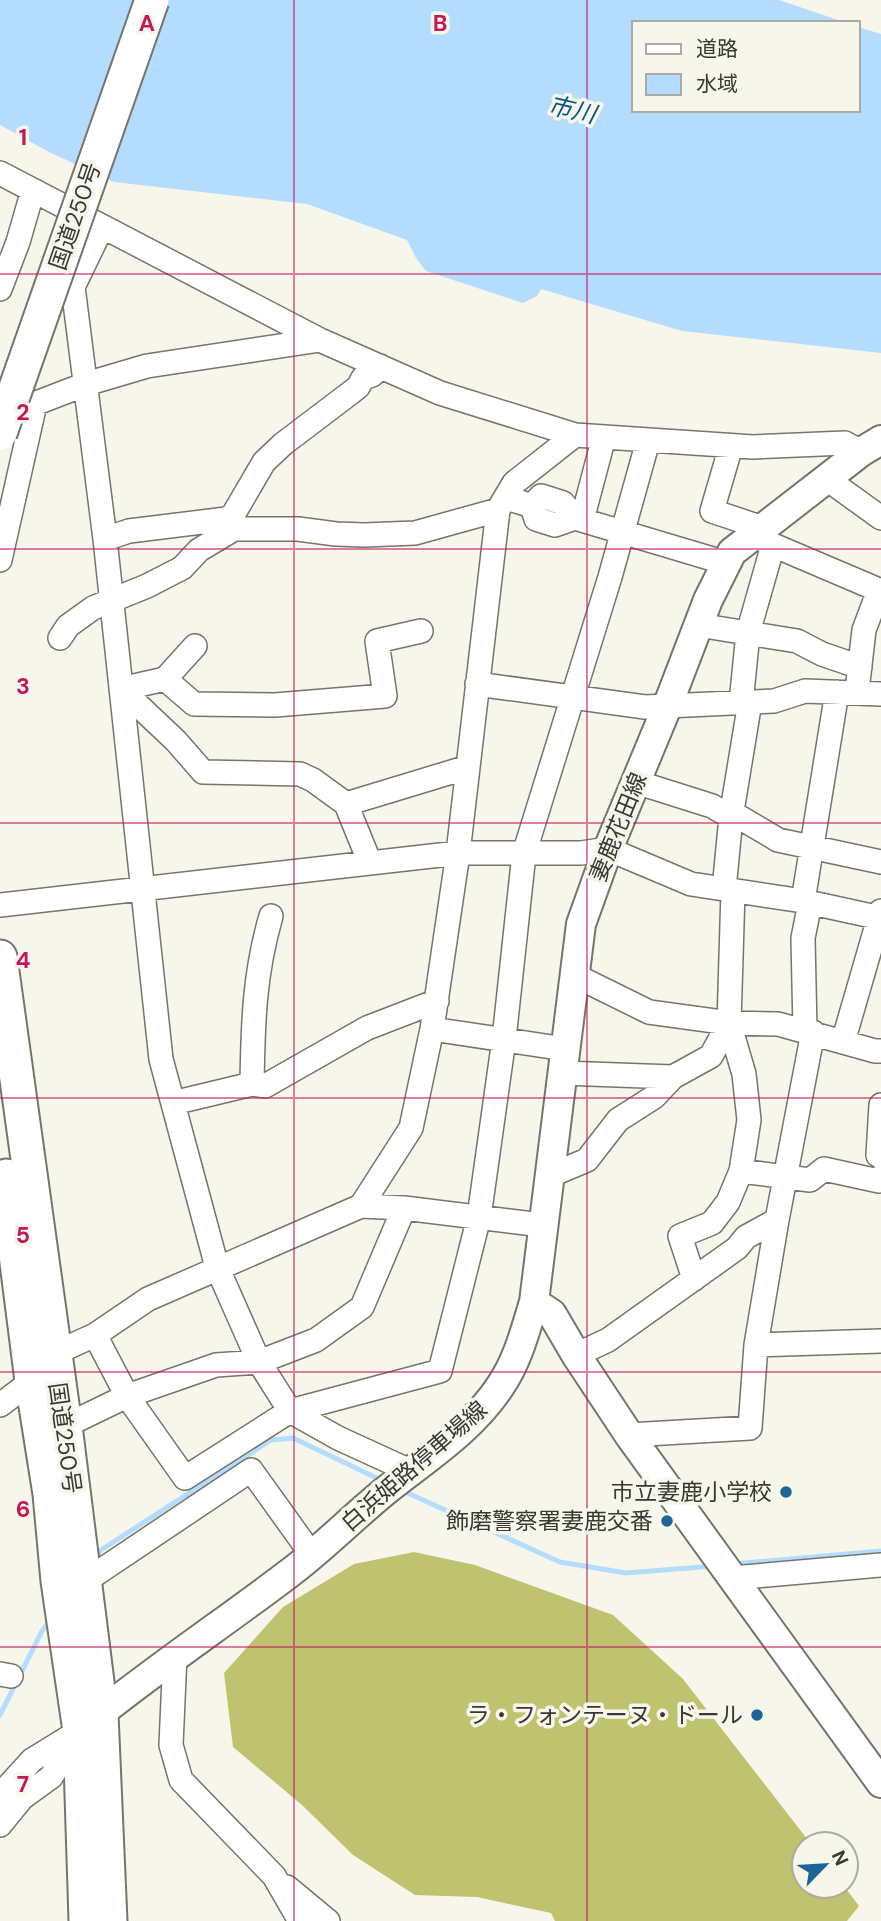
<svg xmlns="http://www.w3.org/2000/svg" width="881" height="1921" font-family="'DM Sans','Noto Sans JP',sans-serif">
  <rect width="100%" height="100%" fill="#f6f7ea"/>
  <!-- forest -->
  <path fill="#bfc26e" d="M414,1552l61,13 138,50 70,64 128,165h-7v42h40l15,20 -12,15h-292l-4,-8 -74,-16 -62,-2 -62,-40 -51,-50 -69,-58 -9,-74 59,-66 71,-43z"/>
  <!-- water -->
  <path fill="#b4dcff" d="M0,0h779l68,23h-213v87h224v-83l23,7v319l-199,-22 -141,-42 -4,7 -14,7 -97,-32 -10,-13 -9,-18 -100,-36 -193,-22 -65,-30 -49,-27z"/>
  <g fill="none" stroke-linecap="round" stroke-linejoin="round">
    <!-- stream -->
    <path stroke="#b4dcff" stroke-width="5" d="M401,1490l159,72 66,11 88,-7
      M94,1560l7,-10 170,-110 22,-2 90,43
      M734,1564l147,-13
      M0,1715l42,-84 9,-12"/>
    <!-- minor casing -->
    <g stroke="#75756a" stroke-width="26">
      <path id="minor" d="M0,173l320,167 120,53 135,42 178,12 92,-4 16,9
        M102,227l-29,60 32,252 56,520 56,208 42,95 31,49 48,27 72,33
        M0,289l18,-47 15,-52
        M0,417l86,-33 61,-18 173,-26
        M731,446l-19,65 51,17
        M827,479l54,39
        M507,498l25,8 9,-10 22,7 12,15 151,45
        M532,506l4,13 19,6 20,-7
        M582,520l22,-83
        M760,538l13,7 108,46
        M105,539l24,-8 97,-12 7,-4 31,-53 19,-18 66,-50 9,-7 5,-9 9,-3 8,-9
        M0,560l35,-156
        M698,625l99,16 25,13 38,13
        M60,638l8,-12 25,-18 54,-22 35,-18 17,-18 35,-21h64l38,5 28,1 51,-2 83,-23
        M165,679l29,25 81,1 110,-9 -8,-55 44,-10
        M858,682l6,-52 15,-40
        M477,684l168,23 129,-6 31,-10 76,3
        M121,689l55,52 27,31 97,2 13,6 33,24 24,59
        M121,689l44,-10 30,-33
        M741,703l7,-70 25,-88
        M636,782l76,24 19,11 10,1 37,22 103,22
        M346,804l122,-37
        M724,889l7,-72 19,-115
        M803,901l34,-209
        M0,905l458,-52h123l27,-4 83,35 112,17 78,17
        M574,975l75,37 80,11 49,1 97,27h6
        M432,1029l133,20
        M805,1030l-2,-92 7,-35
        M843,1042l38,-131
        M562,1073l111,4
        M252,1084c1,-61 2,-109 19,-168
        M173,1103l79,-19 13,2 102,-58 70,-27
        M881,1105l-3,50 3,2
        M741,1171l69,9 14,-11 55,12 2,-4
        M549,1176l38,-16 31,-40 36,-23 19,-20 38,-21 18,-33
        M361,1206l50,-78 21,-99 26,-176 40,-343 16,-27 61,-48
        M694,1279l-14,-43 32,-13 16,-21 13,-31 8,-51 -5,-46 -15,-51 4,-132
        M95,1335l32,61 58,82 105,-67 150,-40 39,-154 25,-178 20,-185 86,-277 38,-136
        M756,1345l125,-4
        M576,1355l32,-15 129,-92 9,-11 31,-17
        M0,1405l32,-24 21,-27 42,-19 53,-36 213,-93 43,2 138,17
        M65,1426l62,-30 89,-31 43,-3 57,-22 46,-33 42,-99
        M629,1435l121,-7 6,-83 21,-125 36,-188
        M732,1578l149,-13
        M84,1582l167,-112 61,85
        M175,1655l-4,90 10,35 93,96 26,45
        M0,1674l11,2
        M0,1795l32,-35 39,-24
        M0,1825l22,-27 29,-21 29,-46
        M287,1887l41,34"/>
    </g>
    <!-- major casing -->
    <g stroke="#75756a" stroke-width="32">
      <path id="major" d="M534,1302l18,12 24,41 53,80 252,348
        M87,1724c65,-53 134,-99 200,-149 34,-25 64,-56 97,-83 41,-33 88,-62 117,-107 17,-25 24,-54 33,-83l47,-378 27,-75 59,-142 41,-107 24,-48 129,-100 20,-12"/>
    </g>
    <!-- highway casing -->
    <g stroke="#75756a" stroke-width="37">
      <path id="highway" d="M0,957l65,469 36,288 9,207
        M6,1176l26,205 18,113 8,87 22,150 6,190"/>
    </g>
    <!-- minor -->
    <use href="#minor" stroke="#fff" stroke-width="23"/>
    <!-- major -->
    <use href="#major" stroke="#fff" stroke-width="28"/>
    <!-- highway -->
    <use href="#highway" stroke="#fff" stroke-width="33"/>
    <!-- highway-bridge casing -->
    <g stroke="#75756a" stroke-width="37" stroke-linecap="butt">
      <path id="highway-bridge" d="M0,433l152,-433"/>
    </g>
    <!-- highway-bridge -->
    <use href="#highway-bridge" stroke="#fff" stroke-width="33"/>
  </g>
  <!-- grid -->
  <path fill="none" stroke="#c2185b" stroke-width="2" stroke-opacity="0.55" d="M294,0v1921M587,0v1921M0,274h881M0,549h881M0,823h881M0,1098h881M0,1372h881M0,1647h881"/>
  <!-- markers -->
  <g fill="#1d6499" stroke="#f6f7ea" stroke-width="2.5">
    <circle cx="786" cy="1492" r="7"/>
    <circle cx="667" cy="1521" r="7"/>
    <circle cx="757" cy="1715" r="7"/>
  </g>
  <g text-anchor="middle" stroke-width="7" stroke-linejoin="round" paint-order="stroke">
    <!-- street labels -->
    <g font-size="23" fill="#383934" stroke="#f6f7ea">
      <text transform="translate(75 216) rotate(-71)" y="8">国道250号</text>
      <text transform="translate(618 827) rotate(-68)" y="8">妻鹿花田線</text>
      <text transform="translate(65 1438) rotate(82)" y="8">国道250号</text>
      <text transform="translate(414 1466) rotate(-41)" y="8">白浜姫路停車場線</text>
    </g>
    <!-- poi labels -->
    <g font-size="23" fill="#383934" stroke="#f6f7ea" text-anchor="end">
      <text x="772" y="1500">市立妻鹿小学校</text>
      <text x="653" y="1529">飾磨警察署妻鹿交番</text>
      <text x="743" y="1723">ラ・フォンテーヌ・ドール</text>
    </g>
    <!-- water labels -->
    <g font-size="24" font-style="italic" fill="#05578b" stroke="#f6f7ea">
      <text transform="translate(572 110) rotate(13)" y="8">市川</text>
    </g>
  </g>
  <g font-size="23" text-anchor="middle" font-weight="bold" fill="#c2185b" stroke="#f6f7ea" stroke-width="7" stroke-linejoin="round" paint-order="stroke">
    <text x="147" y="31">A</text>
    <text x="440" y="31">B</text>
    <text x="23" y="145">1</text>
    <text x="23" y="420">2</text>
    <text x="23" y="694">3</text>
    <text x="23" y="968">4</text>
    <text x="23" y="1243">5</text>
    <text x="23" y="1517">6</text>
    <text x="23" y="1792">7</text>
  </g>
  <!-- legend -->
  <rect x="632" y="21" width="228" height="91" fill="#f6f7ea" stroke="#aaaba1" stroke-width="2"/>
  <rect x="646" y="44" width="35" height="10" fill="#ffffff" stroke="#aaaba1" stroke-width="2"/>
  <text x="696" y="56" font-size="21" fill="#383934">道路</text>
  <rect x="646" y="74" width="35" height="21" fill="#b4dcff" stroke="#aaaba1" stroke-width="2"/>
  <text x="696" y="91" font-size="21" fill="#383934">水域</text>
  <!-- north arrow -->
  <g transform="translate(825 1865) rotate(65)"><circle r="33" fill="#f6f7ea" stroke="#aaaba1" stroke-width="2"/>
  <path d="M0-5L12 26L0 18L-12 26Z" fill="#1d6499"/>
  <text y="-10" font-size="19" font-weight="bold" text-anchor="middle" fill="#383934">N</text>
  </g>
</svg>
